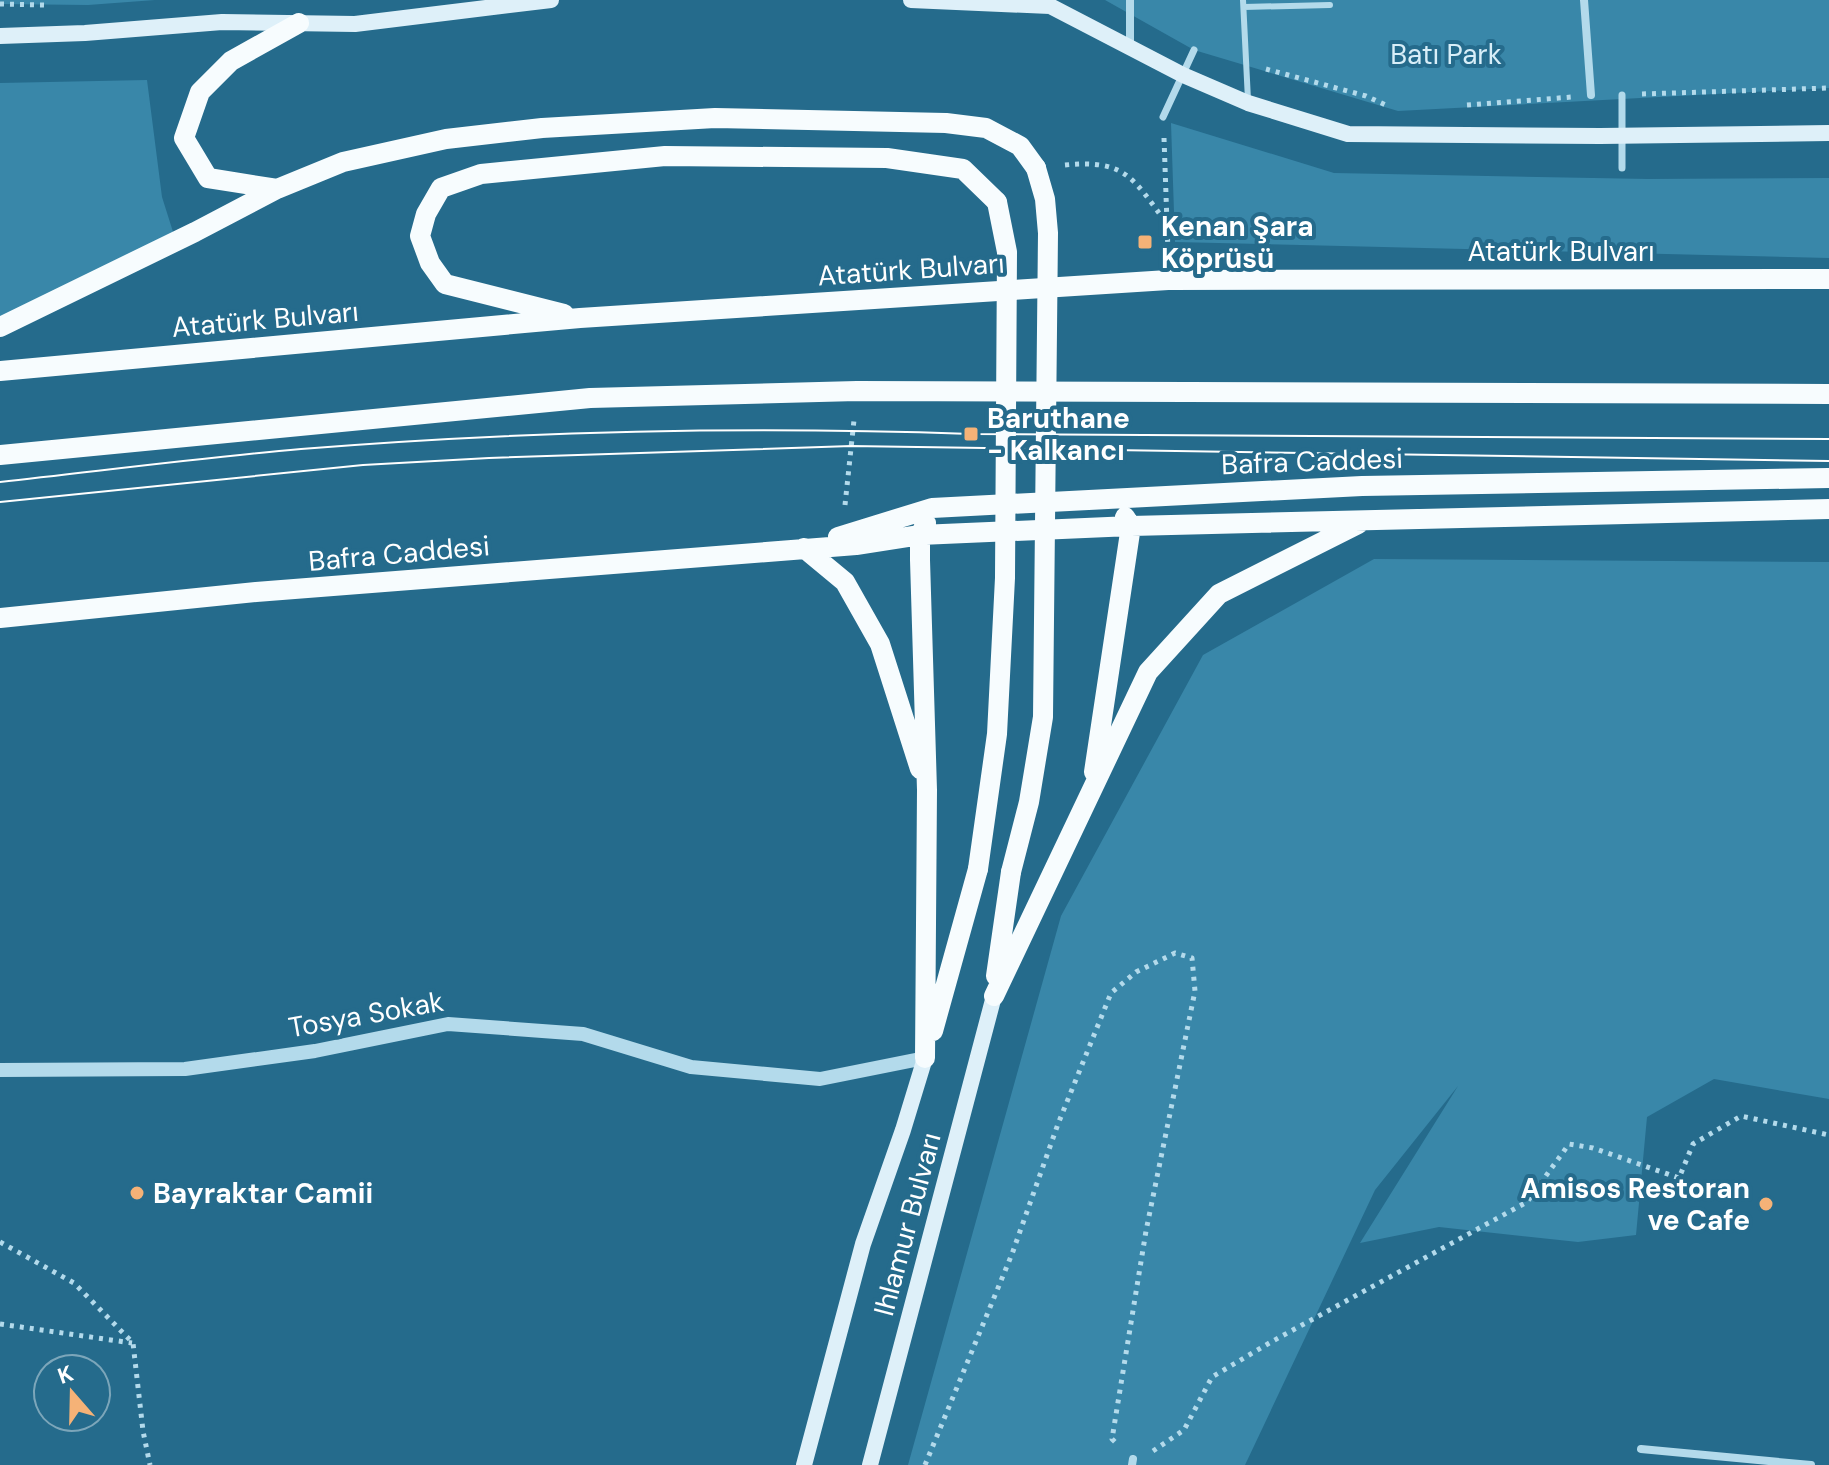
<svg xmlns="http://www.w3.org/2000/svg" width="1829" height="1465" font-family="'DM Sans',sans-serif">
  <rect width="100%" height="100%" fill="#256b8c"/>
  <!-- green -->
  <path fill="#3987a9" d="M0,0h155l-67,5 -88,-1z
    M1105,0h724v88l-431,23 -204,-61z
    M147,80l15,117 12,38 -174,82v-234z
    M1171,123l163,50 314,6 181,-1v80l-654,-16z
    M1374,559l455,3v537l-115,-20 -67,38 -11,118 -58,7 -139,-15 -79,16 98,-157 -83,104 -130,275h-337l153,-549 142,-261z"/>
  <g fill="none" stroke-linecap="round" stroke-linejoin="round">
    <!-- path -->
    <path stroke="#b3daeb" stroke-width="5" stroke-dasharray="4 6" stroke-linecap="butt" d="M0,4l45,1
      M1266,69l100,27 24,11
      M1642,94l187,-6
      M1467,105l105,-8
      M1164,138l4,114
      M1065,165c62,-6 68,14 103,60
      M845,505l9,-85
      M0,1242l74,41 59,60 10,88 7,34
      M0,1324l132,19
      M1153,1451l31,-21 28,-53 59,-35 256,-140 42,-58 24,4 86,30 14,-34 48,-28 88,19
      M925,1465l87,-211 46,-130 53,-131 25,-21 39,-19 17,5 3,33 -49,240 -34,208 6,6"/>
    <!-- service -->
    <path stroke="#b3daeb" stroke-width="6" d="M1243,0l5,100
      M1244,7l86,-2"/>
    <!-- pedestrian -->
    <path stroke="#b3daeb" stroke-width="7" d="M1622,95v73
      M1163,117l31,-67"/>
    <!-- minor -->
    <path stroke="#b3daeb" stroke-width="8" d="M1584,0l7,95
      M1130,47v-47
      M1641,1449l170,16
      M1132,1465l1,-6"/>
    <!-- tertiary -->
    <path stroke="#b3daeb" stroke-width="14" d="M0,1070l185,-1 130,-18 133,-27 135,10 108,33 129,12 105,-21"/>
    <!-- secondary -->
    <path stroke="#def0f9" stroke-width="16" d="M911,0l139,6 133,69 65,28 100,31 252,2 229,-3
      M0,36l85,-3 137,-11 133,2 196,-24
      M804,1465l59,-221 40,-114 22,-72
      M870,1465l124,-469"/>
    <!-- primary -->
    <path stroke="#f7fcfe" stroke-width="20" d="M299,23l-68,38 -31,31 -16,46 24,40 69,11 66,-27 103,-23 96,-11 173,-10 231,5 40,5 34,18 16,22
      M564,314l-119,-30 -15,-21 -10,-27 6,-22 15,-26 40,-14 184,-18 222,2 76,11 34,33
      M0,327l195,-95 82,-43
      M0,371l580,-53 588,-38 661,-1
      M0,455l590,-57 267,-7 972,3
      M838,537l94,-29 430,-22 467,-8
      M804,548l41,34 35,62 40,125
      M0,618l256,-26 600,-47 64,-10 211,-9 698,-17
      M1094,772l37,-246 -6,-9
      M996,976l15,-104
      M994,996l154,-324 71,-78 139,-70
      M933,1031l45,-162
      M925,1058l2,-268 -7,-230v-25l6,-12"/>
    <!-- tram -->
    <path stroke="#fff" stroke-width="2" d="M0,482c100,-11 200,-24 301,-33 222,-18 447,-23 670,-15l858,5
      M0,502l363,-37 126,-7 362,-12 978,15"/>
    <!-- primary-bridge -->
    <path stroke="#f7fcfe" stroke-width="20" d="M978,869l19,-135 8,-156 2,-326 -10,-50
      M1011,872l18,-70 14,-85 5,-484 -3,-34 -9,-31"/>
  </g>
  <!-- markers -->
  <g fill="#f5b277" stroke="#256b8c" stroke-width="3">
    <rect x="1137" y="234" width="16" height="16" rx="4"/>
    <rect x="963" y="426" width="16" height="16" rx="4"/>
    <circle cx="137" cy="1193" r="8"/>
    <circle cx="1766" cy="1204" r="8"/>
  </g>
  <g text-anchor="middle" stroke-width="8" stroke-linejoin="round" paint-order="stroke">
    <!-- park labels -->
    <g font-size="28" fill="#d8eef8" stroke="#256b8c">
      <text x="1446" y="64">Batı Park</text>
    </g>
    <!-- poi labels -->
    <g font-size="28" font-weight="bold" fill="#fff" stroke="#256b8c" text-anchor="start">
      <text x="1161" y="236">Kenan Şara<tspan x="1161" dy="32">Köprüsü</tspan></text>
      <text x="987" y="428">Baruthane<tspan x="987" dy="32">- Kalkancı</tspan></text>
      <text x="1750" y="1198" text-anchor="end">Amisos Restoran<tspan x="1750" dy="32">ve Cafe</tspan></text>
      <text x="153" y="1203">Bayraktar Camii</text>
    </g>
    <!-- street labels -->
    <g font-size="28" fill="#fff" stroke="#256b8c">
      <text x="1561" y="261">Atatürk Bulvarı</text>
      <text transform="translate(911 269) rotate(-4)" y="10">Atatürk Bulvarı</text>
      <text transform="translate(265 319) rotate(-5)" y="10">Atatürk Bulvarı</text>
      <text transform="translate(1312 461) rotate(-2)" y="10">Bafra Caddesi</text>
      <text transform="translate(399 553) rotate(-5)" y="10">Bafra Caddesi</text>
      <text transform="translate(366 1014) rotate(-10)" y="10">Tosya Sokak</text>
      <text transform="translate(907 1224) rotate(-75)" y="10">Ihlamur Bulvarı</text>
    </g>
  </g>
  <!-- north arrow -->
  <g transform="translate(72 1393) rotate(340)"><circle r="38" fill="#256b8c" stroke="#7ca6ba" stroke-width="2"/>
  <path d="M0-6L14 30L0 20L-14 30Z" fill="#f5b277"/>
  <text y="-12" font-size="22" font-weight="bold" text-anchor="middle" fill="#ffffff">K</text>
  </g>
</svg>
